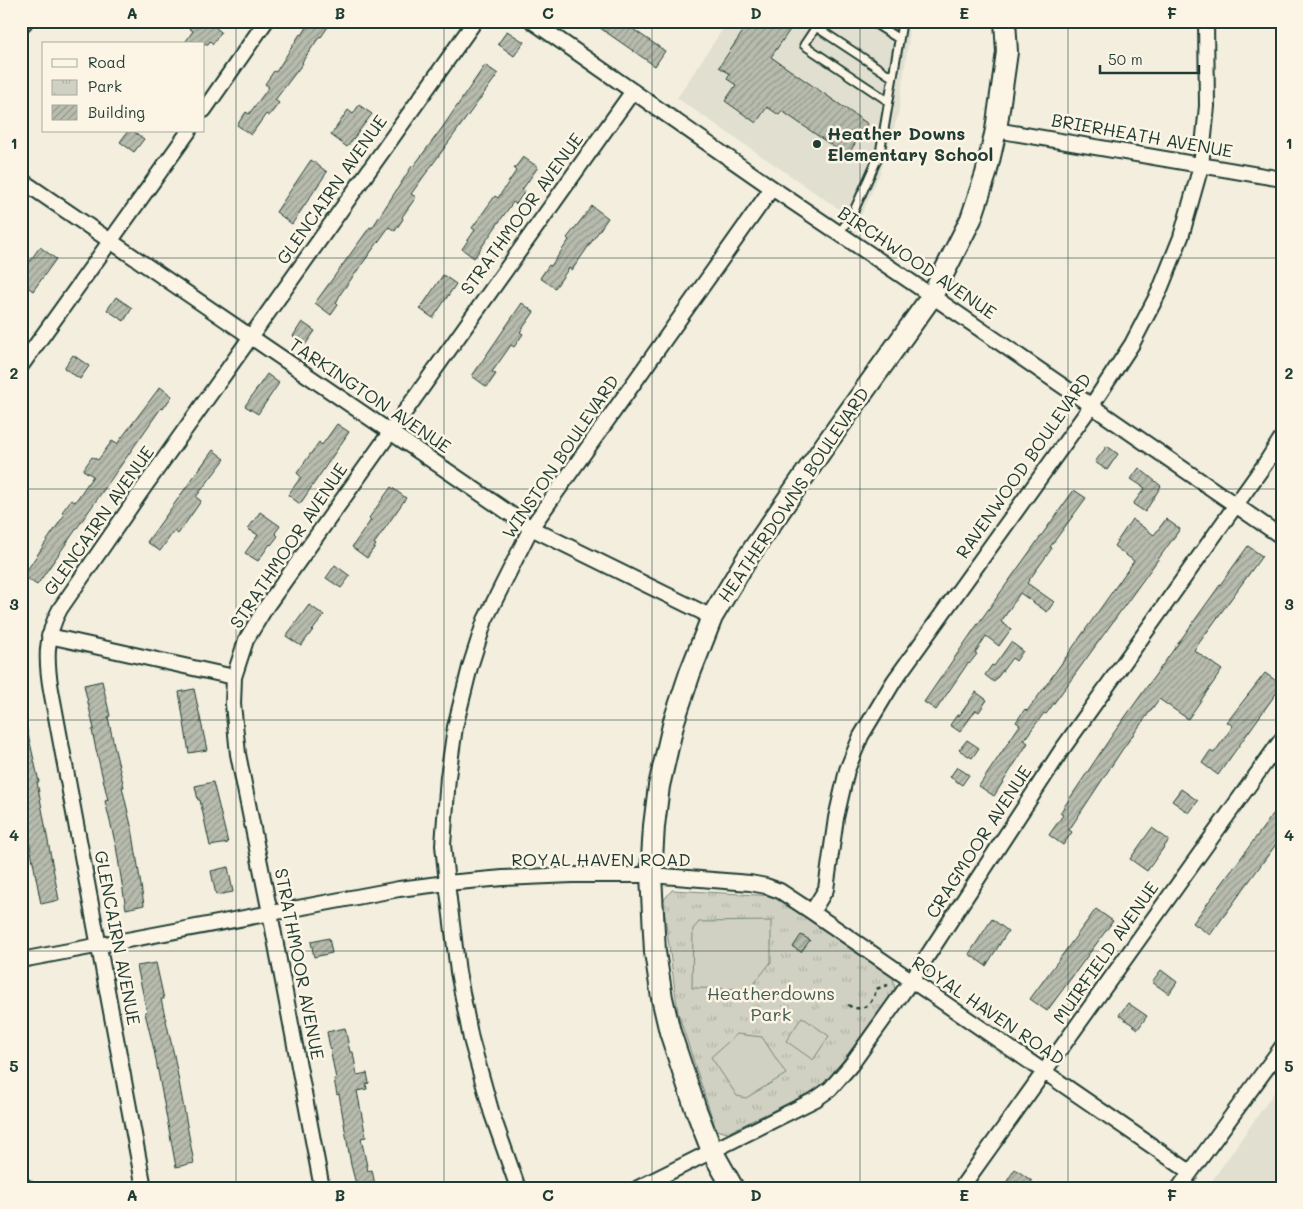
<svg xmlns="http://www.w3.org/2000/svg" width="1303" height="1209" font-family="Mali,sans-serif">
  <defs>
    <pattern id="park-tufts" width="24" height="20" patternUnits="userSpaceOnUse" patternTransform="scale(1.25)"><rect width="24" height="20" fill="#d0d1c2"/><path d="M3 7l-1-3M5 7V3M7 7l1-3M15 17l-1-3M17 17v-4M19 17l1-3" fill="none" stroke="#b2b4a7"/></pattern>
    <pattern id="building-hatch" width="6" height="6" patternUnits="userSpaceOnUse" patternTransform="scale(1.25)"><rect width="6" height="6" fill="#b8bcae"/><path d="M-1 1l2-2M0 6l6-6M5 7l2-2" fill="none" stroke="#959a8e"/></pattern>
  </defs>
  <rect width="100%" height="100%" fill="#f3eede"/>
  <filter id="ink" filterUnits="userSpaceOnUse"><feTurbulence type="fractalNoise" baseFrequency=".02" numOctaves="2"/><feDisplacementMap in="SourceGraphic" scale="10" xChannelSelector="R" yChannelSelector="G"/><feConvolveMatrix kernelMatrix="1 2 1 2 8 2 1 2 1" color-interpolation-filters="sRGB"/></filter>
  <g filter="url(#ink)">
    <!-- built -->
    <path fill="#e1dfd0" d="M728,21h179l2,16 -11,78 -18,58 -22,49 -181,-124z
      M1282,1081v107h-75z"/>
    <!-- park -->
    <path fill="url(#park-tufts)" stroke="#78877b" d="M672,890l102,6 119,82 2,12 -70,95 -98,48 -11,-3 -38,-117 -15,-112z"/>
    <!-- garden -->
    <path fill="#d0d1c2" stroke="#78877b" d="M771,921v41l-21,27 -58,-1 1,-59 6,-7z
      M802,1017l27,19 -16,24 -27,-19z
      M737,1034l25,3 24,37 -40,24 -9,-2 -26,-39z"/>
    <!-- building -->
    <path fill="url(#building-hatch)" stroke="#1f3d34" d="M193,21h25l-4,5 7,6 -8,12 -3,-3 -2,3h-24l9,-13 -4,-3z
      M311,21h21l-11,16 -1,-1 -18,26 1,1 -28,37 4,3 -10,13 -3,-2 -15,21 -14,-10 9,-13 3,2 20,-27 -4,-3 9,-13 2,1 24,-38 2,1z
      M590,21h31l44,30 -10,15z
      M750,21h46l-25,36 97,67 -21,32 -65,-45 -3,4 -12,-8 -11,16 -31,-22 11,-16 -9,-6 3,-5 -11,-7z
      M507,31l17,11 -10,14 -16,-12z
      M485,65l13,9 -87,120 5,3 -14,20 1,2 -8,12 -6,-4 -48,66 -5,10 2,2 -7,10 -16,-12 55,-76 2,1 40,-62 1,1 29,-39z
      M359,105l13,9 -25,33 -16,-12 17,-25 5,4z
      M128,131h5l11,8 -10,13 -14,-10z
      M523,157l15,10 -16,23 3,1 -9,13 -3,-2 -39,56 -12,-9 13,-19 -3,-2 23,-32 3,2 18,-27 -2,-2z
      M311,160l16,12 -35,52 -16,-12z
      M592,206l16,12 -36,52 -3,-2 -14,20 -15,-10 9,-13 2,1 18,-26 -2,-2z
      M40,247l16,12 -23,32 -12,-9v-9z
      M443,275l13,9 -23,34 -13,-9z
      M116,297l16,11 -8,13 -17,-11z
      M522,303l12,9 -14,20 3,2 -9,13 -3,-2 -19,27 4,2 -9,13 -15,-11z
      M302,322l13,9 -10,14 -12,-9z
      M73,355l16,11 -9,13 -16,-11z
      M267,374l12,9 -21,31 -13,-8z
      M160,387l12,9 -9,13 -2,-1 -124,177 -14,-9 42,-62 -3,-2 9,-12 4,2 18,-26 -10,-6 9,-13 6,3 14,-19 5,3z
      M337,424l12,8 -49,72 -12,-9 13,-18 -4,-4 22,-31 3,3z
      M1107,446l11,8 -11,16 -12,-8z
      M213,450l12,9 -29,38 5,4 -23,33 -4,-3 -14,20 -13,-9z
      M1139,468l22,18 -16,26 -12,-8 12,-16 -14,-9z
      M391,487l15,11 -32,46 2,1 -9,13 -15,-11 19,-27 -2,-2z
      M1074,490l12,8 -36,49 2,1 -25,35 27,19 -7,10 -27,-19 -19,29 10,7 -12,17 -13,-10 -11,17 2,1 -8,10 -1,-1 -32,47 -12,-8 51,-74z
      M260,512l20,14 -5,7 3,3 -7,9 -1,-1 -12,17 -13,-8 13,-18 -10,-6z
      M1132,519l22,16 12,-16 14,10 -120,166 -14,19 -2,-1 -20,27 4,3 -34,53 -15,-10 41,-61 -4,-3 9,-13 2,2 15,-20 92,-130 -20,-15z
      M1248,546l14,10 -68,94 28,20 -34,49 -29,-20 -37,51 -53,80 3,2 -9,13 -14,-10 14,-20 -3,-2 53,-79z
      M335,565l15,11 -9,12 -15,-10z
      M309,605l15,10 -23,31 -15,-10z
      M1011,642l12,9 -7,10 -4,-3 -18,24 -9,-7 7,-10 2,1z
      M1265,673l17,12 -64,90 -16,-12 8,-12 4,2 19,-27 -6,-4z
      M102,681l8,35 -2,1 7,33 9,37h-2l11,47 11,71 -18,4 -10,-63 -11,-45 3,-1 -13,-55 -3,-15 2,-1 -10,-44z
      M194,689l13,61 -18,3 -10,-61z
      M976,692l11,8 -8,12 -3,-2 -16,22 -10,-7 7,-10 2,1z
      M26,725l13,57h-2l22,118 -18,4 -20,-106v-72z
      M967,740l12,8 -7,10 -13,-8z
      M957,767l12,8 -7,10 -12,-8z
      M213,782l15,61 -18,3 -10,-46h-2l-3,-14z
      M1181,789l17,12 -9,12 -17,-12z
      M1282,802v34l-72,99 -17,-12z
      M1152,828l17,12 -22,31 -17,-12z
      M228,867l5,25 -17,3 -5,-24z
      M1096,909l17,12 -66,90 -17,-12z
      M992,919l16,12 -22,35 -17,-12z
      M801,935l9,5 -9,12 -8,-5z
      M329,938l3,15 -18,4 -3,-15z
      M156,963l8,36h-3l13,56 20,108 -18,4 -22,-117 -9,-37 2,-1 -10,-46z
      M1161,970l16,12 -8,12 -17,-12z
      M1128,1003l19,13 -9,13 -19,-14z
      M345,1028l5,24h3l4,23 10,-2 2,10 -3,1 1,5 -10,2 9,46 -5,1 7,33 4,-1 3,15 -15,3h-3l-6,-23 -12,-71 -2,1 -3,-16h2l-9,-47z
      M1015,1169l17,12 -4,7h-12l-9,-7z"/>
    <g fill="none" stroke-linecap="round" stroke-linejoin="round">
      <!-- lane casing -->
      <g stroke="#1f3d34" stroke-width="11">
        <path id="lane" d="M871,21l28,18
          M888,101l-84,-56 12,-18 76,50
          M839,233l13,-18 28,-62 21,-124 -2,-8"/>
      </g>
      <!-- street casing -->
      <g stroke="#1f3d34" stroke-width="18">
        <path id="street" d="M532,21l240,167 160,108 350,241
          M204,110l62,-89
          M996,130l286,49
          M21,180l510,348 181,89
          M21,366l168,-235
          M49,636l185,41
          M812,912l14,-23 10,-71 11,-48 14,-34 33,-55 198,-276 40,-61 27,-52 22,-55 20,-71 6,-60 -1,-85
          M21,960l378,-71 48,-6 56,-5 69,-3h79l99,8 16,3 14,5 32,21 378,260
          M21,1184l6,4
          M144,1188l-93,-498c-5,-29 -6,-54 9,-81l80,-116 335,-472
          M322,1188l-52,-275 -32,-159 -5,-50 1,-27 12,-37 20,-33 367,-516
          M518,1188l-26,-74 -21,-75 -13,-67 -11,-89 -4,-38 5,-68 7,-50 15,-60 15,-47 46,-92 241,-340
          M638,1188l178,-89 14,-10 21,-24 60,-84 150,-230 204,-287 17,-27
          M961,1188l321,-449
          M1179,1188l103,-141"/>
      </g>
      <!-- secondary casing -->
      <g stroke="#1f3d34" stroke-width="24">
        <path id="secondary" d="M21,22l1,-1
          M733,1188l-21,-37 -17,-44 -25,-75 -8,-34 -7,-46 -4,-77 3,-49 5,-40 15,-65 16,-48 22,-56 36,-60 78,-113 106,-148 39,-77 15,-45 10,-44 11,-78 -2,-31"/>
      </g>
      <!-- path -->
      <path stroke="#1f3d34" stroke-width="2.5" stroke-dasharray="4 4" stroke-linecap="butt" d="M848,1005c14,9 26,-2 28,-16l15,-5"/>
      <!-- lane -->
      <use href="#lane" stroke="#fcf5e5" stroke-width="7"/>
      <!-- street -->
      <use href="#street" stroke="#fcf5e5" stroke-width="14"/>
      <!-- secondary -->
      <use href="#secondary" stroke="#fcf5e5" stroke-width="20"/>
    </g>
  </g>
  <!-- grid -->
  <path fill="none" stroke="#1f3d34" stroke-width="1" stroke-opacity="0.55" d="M236,21v1167M444,21v1167M652,21v1167M860,21v1167M1068,21v1167M21,258h1261M21,489h1261M21,720h1261M21,951h1261"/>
  <!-- markers -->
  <circle fill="#1f3d34" stroke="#fcf5e5" stroke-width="2" cx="817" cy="144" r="5"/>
  <g text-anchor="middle" stroke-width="5" stroke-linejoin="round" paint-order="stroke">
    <!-- poi labels -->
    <g font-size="18" font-weight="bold" fill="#1f3d34" stroke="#fcf5e5" text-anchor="start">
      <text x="827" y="140">Heather Downs<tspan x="827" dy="21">Elementary School</tspan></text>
    </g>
    <!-- street labels -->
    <g font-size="18" fill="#1f3d34" stroke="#fcf5e5">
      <text transform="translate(1142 136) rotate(10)" y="6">BRIERHEATH AVENUE</text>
      <text transform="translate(332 190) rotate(-55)" y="6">GLENCAIRN AVENUE</text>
      <text transform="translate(522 214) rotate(-54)" y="6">STRATHMOOR AVENUE</text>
      <text transform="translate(917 263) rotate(34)" y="6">BIRCHWOOD AVENUE</text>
      <text transform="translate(370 396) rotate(34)" y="6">TARKINGTON AVENUE</text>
      <text transform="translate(561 457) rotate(-56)" y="6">WINSTON BOULEVARD</text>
      <text transform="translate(1024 466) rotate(-55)" y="6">RAVENWOOD BOULEVARD</text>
      <text transform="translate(794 495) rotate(-56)" y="6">HEATHERDOWNS BOULEVARD</text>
      <text transform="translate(99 521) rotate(-55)" y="6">GLENCAIRN AVENUE</text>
      <text transform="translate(289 546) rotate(-56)" y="6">STRATHMOOR AVENUE</text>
      <text transform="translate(979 842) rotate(-57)" y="6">CRAGMOOR AVENUE</text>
      <text x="601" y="866">ROYAL HAVEN ROAD</text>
      <text transform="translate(117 938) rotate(79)" y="6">GLENCAIRN AVENUE</text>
      <text transform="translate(1106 953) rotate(-55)" y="6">MUIRFIELD AVENUE</text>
      <text transform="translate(299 964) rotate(79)" y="6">STRATHMOOR AVENUE</text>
      <text transform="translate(988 1011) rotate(34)" y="6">ROYAL HAVEN ROAD</text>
    </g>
    <!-- park labels -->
    <g font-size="18" fill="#425b50" stroke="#fcf5e5">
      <text x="771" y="1000">Heatherdowns<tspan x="771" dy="21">Park</tspan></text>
    </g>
  </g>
  <!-- margin -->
  <rect width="1303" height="1209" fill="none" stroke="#fcf5e5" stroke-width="55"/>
  <!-- legend -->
  <rect x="42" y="42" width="162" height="90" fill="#fcf5e5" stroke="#a4ab9e"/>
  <rect x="52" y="59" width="25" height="8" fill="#fcf5e5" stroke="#a4ab9e"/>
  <text x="88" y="68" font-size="15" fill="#1f3d34">Road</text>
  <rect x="52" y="80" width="25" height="15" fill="url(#park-tufts)" stroke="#a4ab9e"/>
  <text x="88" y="92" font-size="15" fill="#1f3d34">Park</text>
  <rect x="52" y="105" width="25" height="15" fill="url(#building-hatch)" stroke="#a4ab9e"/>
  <text x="88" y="118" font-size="15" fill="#1f3d34">Building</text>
  <!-- scale -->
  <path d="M1100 65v8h99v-8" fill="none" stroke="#1f3d34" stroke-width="2.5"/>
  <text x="1108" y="65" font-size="15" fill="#1f3d34" stroke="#fcf5e5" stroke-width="4" paint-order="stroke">50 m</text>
  <rect x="28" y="28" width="1248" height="1154" fill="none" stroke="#1f3d34" stroke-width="2"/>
  <g font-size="16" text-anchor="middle" font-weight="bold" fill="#1f3d34">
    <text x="132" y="19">A</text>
    <text x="340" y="19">B</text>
    <text x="548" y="19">C</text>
    <text x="756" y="19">D</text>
    <text x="964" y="19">E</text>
    <text x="1172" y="19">F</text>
    <text x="14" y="149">1</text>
    <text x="1289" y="149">1</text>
    <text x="14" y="379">2</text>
    <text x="1289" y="379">2</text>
    <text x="14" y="610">3</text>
    <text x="1289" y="610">3</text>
    <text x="14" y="841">4</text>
    <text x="1289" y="841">4</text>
    <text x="14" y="1072">5</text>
    <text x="1289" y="1072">5</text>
    <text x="132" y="1201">A</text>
    <text x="340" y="1201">B</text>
    <text x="548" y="1201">C</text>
    <text x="756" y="1201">D</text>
    <text x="964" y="1201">E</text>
    <text x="1172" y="1201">F</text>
  </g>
</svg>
